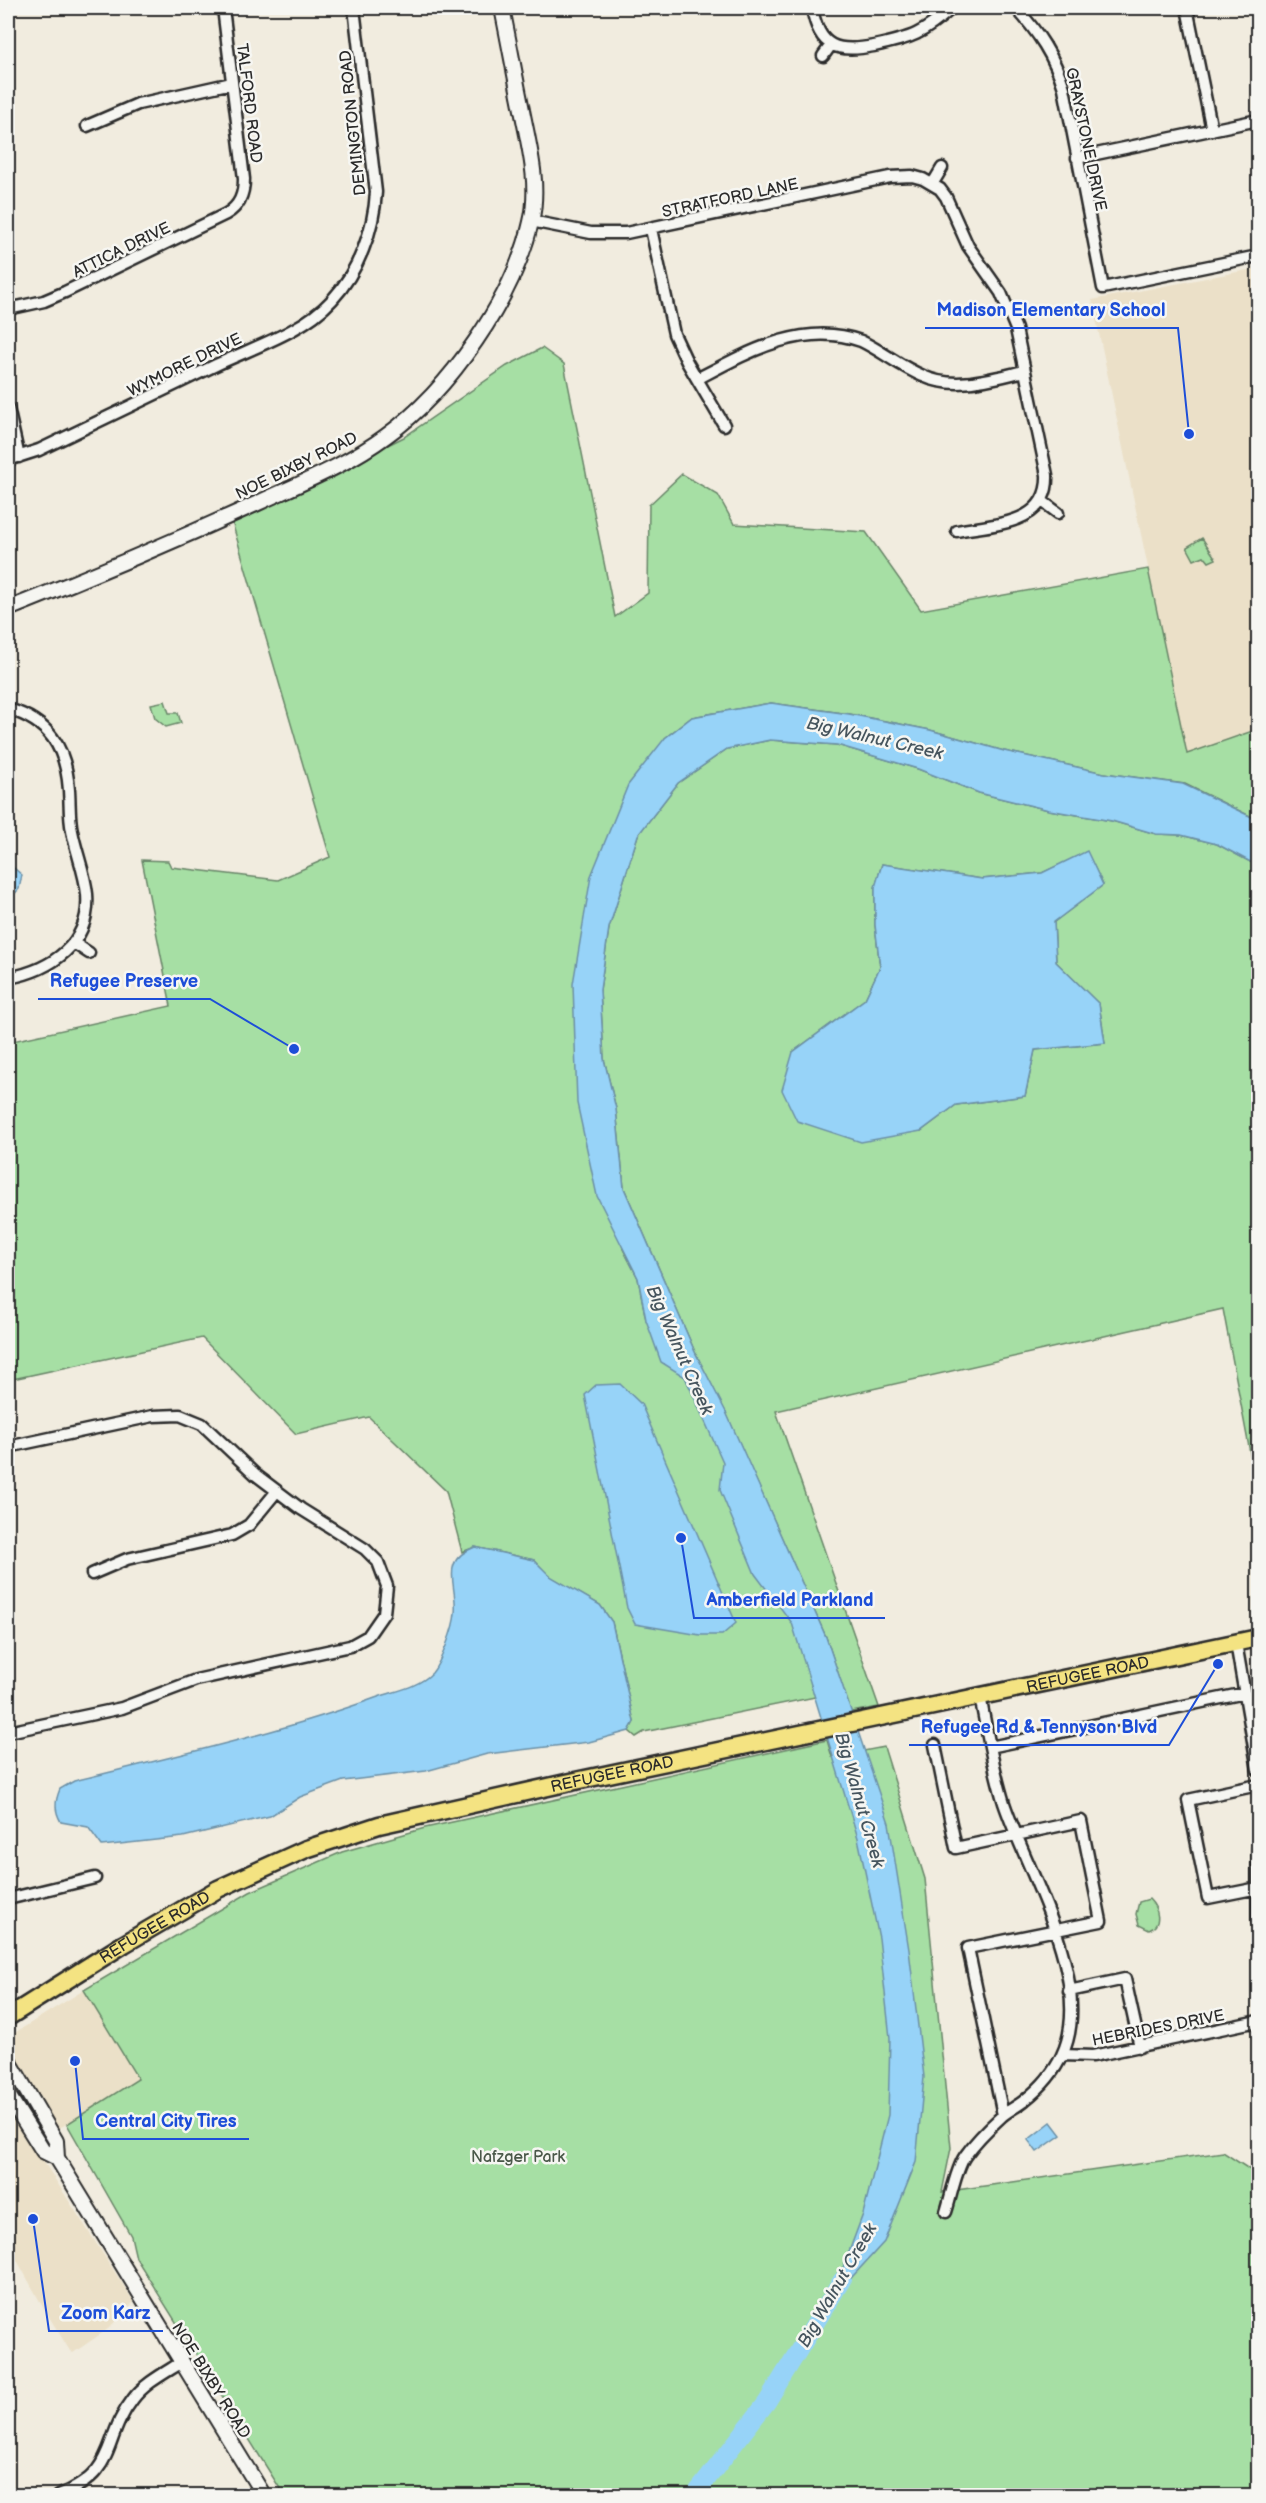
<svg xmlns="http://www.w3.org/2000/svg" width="1266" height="2503" font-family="'Balsamiq Sans',sans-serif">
  <rect width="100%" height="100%" fill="#f1ecdf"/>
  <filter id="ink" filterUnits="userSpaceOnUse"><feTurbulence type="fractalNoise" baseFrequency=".0167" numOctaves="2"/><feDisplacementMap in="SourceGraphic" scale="12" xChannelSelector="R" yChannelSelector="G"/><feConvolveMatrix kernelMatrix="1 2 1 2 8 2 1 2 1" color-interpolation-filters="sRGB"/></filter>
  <g filter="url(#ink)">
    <!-- built -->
    <path fill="#ebe0c8" d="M1258,268v461l-71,25 -95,-454z
      M84,1990l54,89 -71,45 -36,18 103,160 -26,27 -35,24 -3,-2 -27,-44 -35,-63v-207z"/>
    <!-- green -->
    <path fill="#a6dfa4" stroke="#688568" stroke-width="1.5" fill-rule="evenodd" d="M542,348l22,16 51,253 33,-24 1,-88 33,-31 36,21 16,29 132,8 55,78 227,-41 39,185 71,-25v91l-73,-36 -81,-11 -100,-22 -74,-21 -80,-16 -79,-11 -79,14 -27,21 -85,227 43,284 15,29 8,42 35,38 144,337 -181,37 -8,5 -7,-6 5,-9 -22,-100 -12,-17 -51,-29 -15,-16 -59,-13 -13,5 -16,-61 -77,-74 -73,17 -94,-96 -194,42v-338l163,-36 -29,-146 26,1 3,6 107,13 52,-23 -98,-335 172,-85 103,-71z
      M1202,538l14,21 -7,3 -5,-6 -10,4 -7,-13z
      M165,701l4,12h9l3,10 -15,4 -11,-9 -4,-14z
      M770,740l67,5 81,24 61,24 70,17 63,11 44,13 25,1 36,9 41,22v629l-35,-186 -447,102 103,296 -28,5 -25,-75 -100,-224 -31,-61 -71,-164 -8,-79 -12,-50 -4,-69 9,-62 29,-93 40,-52 49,-34zM1087,852l16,33 -49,37 2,40 43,42 6,39 -70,7 -10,46 -69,9 -35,26 -128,-79 72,-53 15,-32 -5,-42v-37l7,-24 100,15 60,-6z
      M827,1740l5,17 52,-10 41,132 26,269 -9,44 281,-40 35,23v320h-974l-148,-237 -5,-22 -64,-112 71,-45 -54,-89 166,-98 92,-40 83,-24z
      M1149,1899c9,9 14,26 0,31l-10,-5 -3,-11 3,-12z"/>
    <!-- water -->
    <path fill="#97d3f8" stroke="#6c90a6" stroke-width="1.5" d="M771,703l78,11 81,16 74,21 100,22 79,11 75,36v46l-41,-22 -36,-9 -25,-1 -44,-13 -63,-11 -70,-17 -61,-24 -81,-24 -67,-5 -43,9 -49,34 -40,52 -29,93 -9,62 4,69 12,50 8,79 71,164 31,60 100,225 63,186 20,127 15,127 -8,85 -32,80 -53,58 32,-86 25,-99 2,-77 -11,-100 -21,-100 -66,-215 -37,-49 -35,-84 3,-28 -38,-85 -24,-15 -15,-42 -8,-42 -41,-82 -20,-93 -4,-119 18,-108 37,-91 37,-47 27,-21z
      M1087,851l16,34 -49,37 2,40 43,42 6,39 -70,7 -10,46 -69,9 -35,26 -60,11 -64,-21 -15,-31 11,-38 72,-53 15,-32 -5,-42v-38l7,-23 100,15 60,-6z
      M8,863l14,12 -3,14 -11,12z
      M620,1384l21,20 95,219 -14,12h-22l-65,-11 -8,-16 -42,-213 11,-10z
      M475,1547l59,13 16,16 50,29 12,17 22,100 -5,9 -40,11 -102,12 -61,17 -83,10 -43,16 -30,19 -87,21 -81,9 -14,-19 -27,-5c-7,-12 -6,-21 -1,-33l14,-8c101,-25 205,-48 304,-84 17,-6 41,-10 54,-24 9,-11 22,-45 23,-60 3,-28 -17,-52 20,-66z
      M1051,2122l10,13 -24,17 -9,-12z"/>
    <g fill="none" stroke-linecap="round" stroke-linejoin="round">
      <!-- river -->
      <path stroke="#97d3f8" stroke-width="18" d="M694,2496l73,-94 75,-122"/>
      <!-- minor casing -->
      <g stroke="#2b2b2b" stroke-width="15">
        <path id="minor" d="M812,8c7,40 25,45 62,38 38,-8 49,-12 78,-38
          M1016,8c22,24 38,48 48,80l39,200 155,-32
          M1187,8l25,122
          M823,56l8,-11
          M87,126l51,-22 94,-21
          M1077,158l181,-38
          M933,183l9,-15
          M531,221l60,12h35l264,-56 22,-1 11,3 17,10 6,8 22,49 33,47 15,36 31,146c2,50 -53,49 -90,56
          M651,229l23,105 13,28 37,63
          M8,309l36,-8 21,-9 161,-78c14,-8 18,-20 18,-35l-21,-171
          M697,379c49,-26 106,-59 164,-38 21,10 40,26 62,35 32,15 70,2 102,-5
          M8,408l11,49
          M8,460l31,-10c59,-28 118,-57 177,-85 38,-18 87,-33 116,-65 26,-28 42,-70 44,-108l-22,-184
          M1042,501l16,12
          M8,709c41,12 58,38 61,81 1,14 0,28 3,41 4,21 13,42 15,63 4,50 -36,76 -79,84
          M74,943l15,10
          M8,1447l145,-31 27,-1 22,9 54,51 45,34 64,40 13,13 9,24 -3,27 -16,23 -18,10 -154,34 -74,28 -114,24
          M92,1574l35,-15 105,-24 17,-10 28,-34
          M1236,1643l22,127
          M935,1745l21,103 125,-27 20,100 -133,27 35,167
          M990,1747l255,-54
          M1258,1785l-70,15 20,98 50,-10
          M1258,1848v75
          M8,1899l87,-21
          M1069,1991l56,-12 15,68
          M1063,2055l30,1 165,-35
          M946,2212c5,-15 10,-43 19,-56 10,-14 25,-29 37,-40 7,-6 16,-10 23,-16 15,-12 29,-27 37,-45 34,-72 -35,-183 -58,-252 -11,-35 -17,-71 -24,-107
          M58,2496c62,-25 43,-56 75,-97 12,-16 32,-26 49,-37"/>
      </g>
      <!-- tertiary casing -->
      <g stroke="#2b2b2b" stroke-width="18">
        <path id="tertiary" d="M8,609c84,-33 167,-68 250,-106 43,-20 89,-38 128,-67 63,-45 128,-138 145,-214 9,-37 -2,-76 -9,-112 -7,-34 -13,-68 -20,-102
          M8,2059l48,82 1,17 207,338
          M8,2095l35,56 14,7"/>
      </g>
      <!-- primary casing -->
      <g stroke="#2b2b2b" stroke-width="21">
        <g id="primary">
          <path id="s1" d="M8,2017l116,-73 94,-55 88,-40 73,-24 187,-42 692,-145"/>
        </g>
      </g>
      <!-- minor -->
      <use href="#minor" stroke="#f6f6f2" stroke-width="10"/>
      <!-- tertiary -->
      <use href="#tertiary" stroke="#f6f6f2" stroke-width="14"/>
      <!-- primary -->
      <use href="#primary" stroke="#f4e382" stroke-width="16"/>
    </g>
  </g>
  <g text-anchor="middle" stroke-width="5" stroke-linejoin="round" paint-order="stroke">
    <!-- street labels -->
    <g font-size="16" fill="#2b2b2b" stroke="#f6f6f2">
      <text transform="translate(250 103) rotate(83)" y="6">TALFORD ROAD</text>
      <text transform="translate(352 123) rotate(-96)" y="6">DEMINGTON ROAD</text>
      <text transform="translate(1087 139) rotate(78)" y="6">GRAYSTONE DRIVE</text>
      <text transform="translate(730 197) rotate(-12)" y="6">STRATFORD LANE</text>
      <text transform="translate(121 249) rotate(-26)" y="6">ATTICA DRIVE</text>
      <text transform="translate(184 364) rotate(-26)" y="6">WYMORE DRIVE</text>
      <text transform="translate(296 465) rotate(-26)" y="6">NOE BIXBY ROAD</text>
      <text dy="6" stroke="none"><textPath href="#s1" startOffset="1144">REFUGEE ROAD</textPath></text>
      <text dy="6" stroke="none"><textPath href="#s1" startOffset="658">REFUGEE ROAD</textPath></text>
      <text dy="6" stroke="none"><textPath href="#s1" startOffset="172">REFUGEE ROAD</textPath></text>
      <text transform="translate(1158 2027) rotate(-11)" y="6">HEBRIDES DRIVE</text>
      <text transform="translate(212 2380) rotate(58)" y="6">NOE BIXBY ROAD</text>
    </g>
    <!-- park labels -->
    <g font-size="16" fill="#4a5849" stroke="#f6f6f2">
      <text x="518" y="2162">Nafzger Park</text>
    </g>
    <!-- water labels -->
    <g font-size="18" font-style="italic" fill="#46555e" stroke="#f6f6f2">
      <text transform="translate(875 738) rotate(13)" y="6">Big Walnut Creek</text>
      <text transform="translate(680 1350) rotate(66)" y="6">Big Walnut Creek</text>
      <text transform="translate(860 1800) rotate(74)" y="6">Big Walnut Creek</text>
      <text transform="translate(837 2285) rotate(-60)" y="6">Big Walnut Creek</text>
    </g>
  </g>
  <!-- callouts -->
  <path fill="none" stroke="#1d4ed8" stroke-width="2" d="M1189 434L1178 328H925M294 1049L210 999H38M681 1538L694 1618H885M1218 1664L1169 1745H909M75 2061L83 2139H249M33 2219L49 2331H163"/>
  <g fill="#1d4ed8" stroke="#f6f6f2" stroke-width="2">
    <circle cx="1189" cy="434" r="6"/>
    <circle cx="294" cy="1049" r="6"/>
    <circle cx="681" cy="1538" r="6"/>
    <circle cx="1218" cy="1664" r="6"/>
    <circle cx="75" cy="2061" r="6"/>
    <circle cx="33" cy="2219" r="6"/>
  </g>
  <g font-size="18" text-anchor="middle" font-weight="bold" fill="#1d4ed8" stroke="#f6f6f2" stroke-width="5" stroke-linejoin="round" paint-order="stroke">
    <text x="1051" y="316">Madison Elementary School</text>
    <text x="124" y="987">Refugee Preserve</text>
    <text x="790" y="1606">Amberfield Parkland</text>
    <text x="1039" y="1733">Refugee Rd &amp; Tennyson Blvd</text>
    <text x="166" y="2127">Central City Tires</text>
    <text x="106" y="2319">Zoom Karz</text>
  </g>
  <!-- margin -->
  <rect width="1266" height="2503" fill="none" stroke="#f6f6f2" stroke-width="30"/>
  <rect x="15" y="15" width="1236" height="2473" fill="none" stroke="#2b2b2b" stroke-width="2" filter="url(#ink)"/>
</svg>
